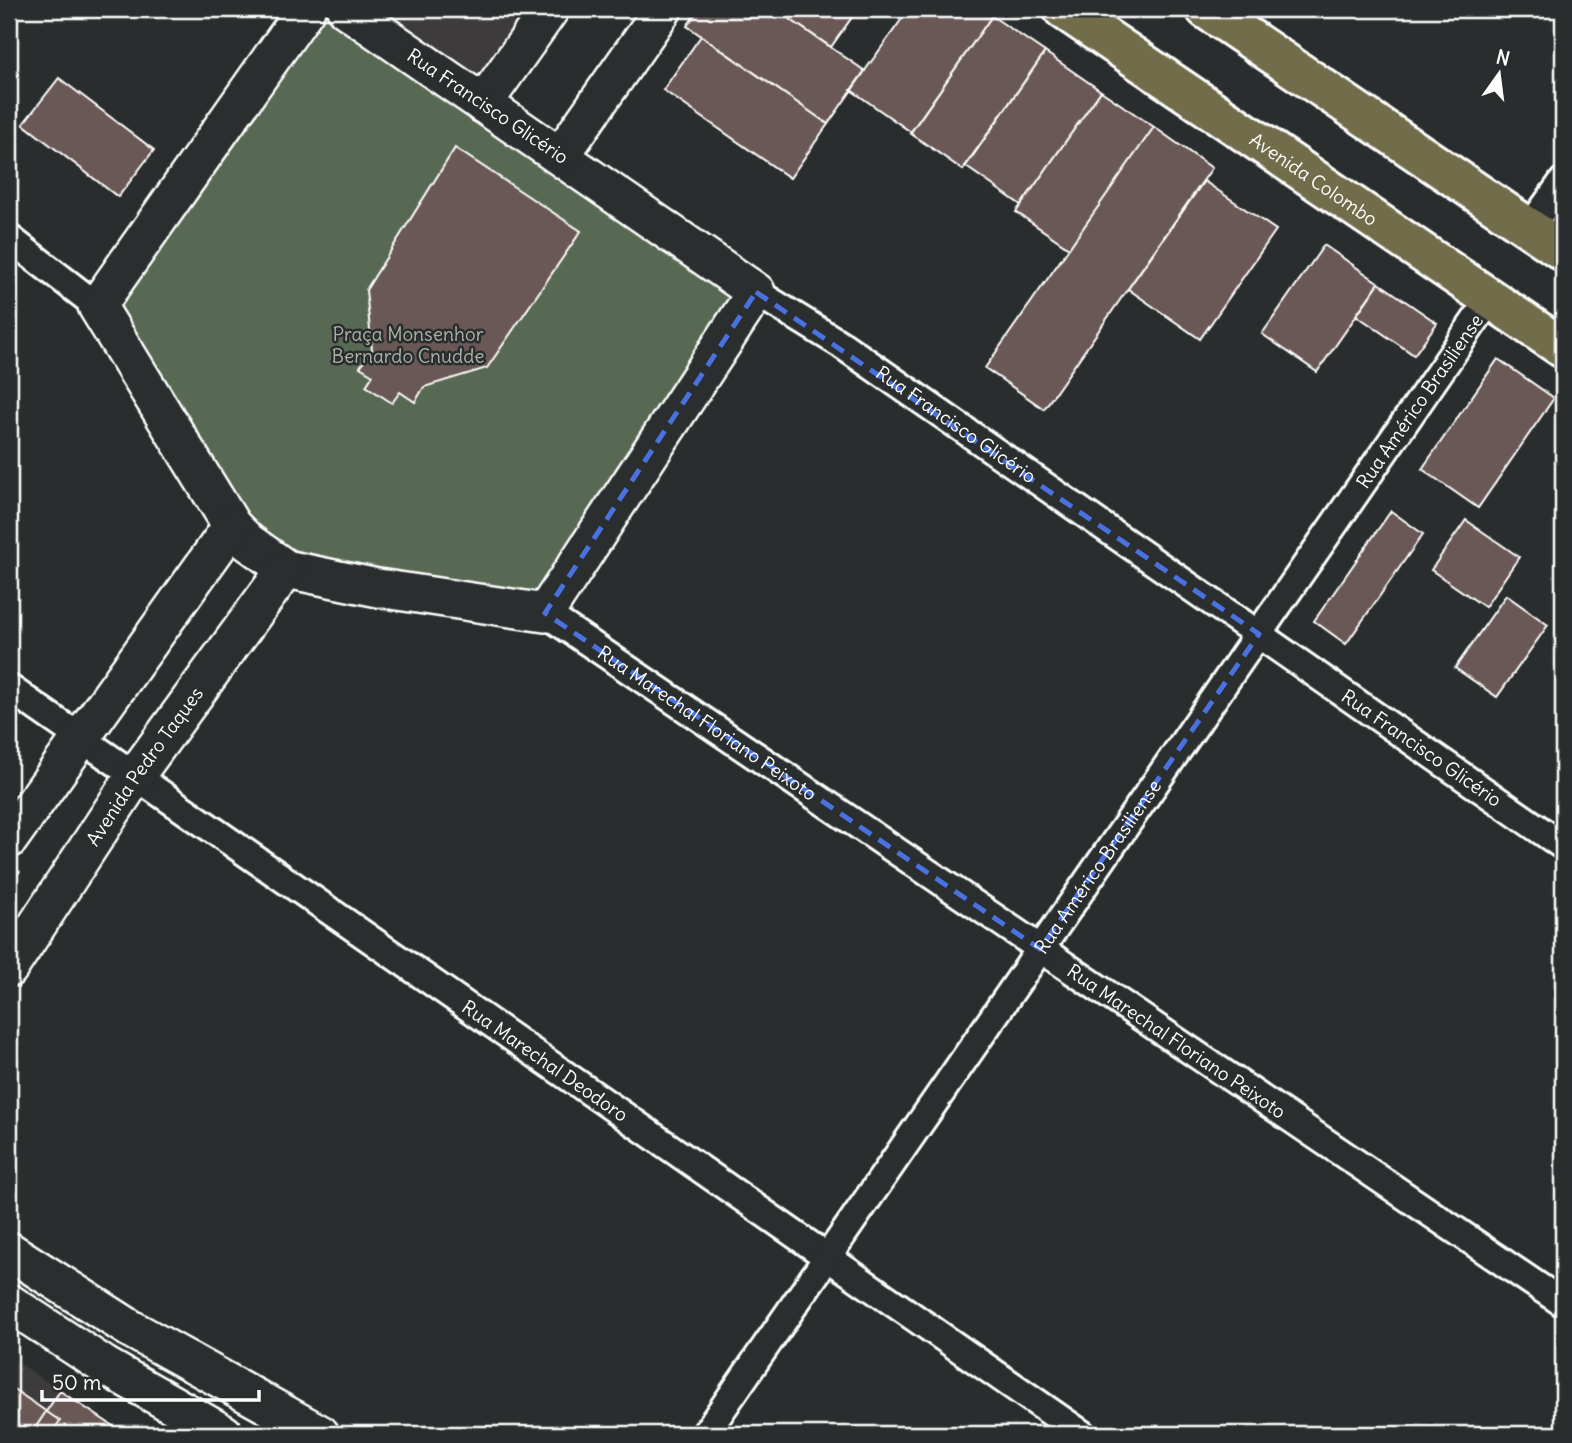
<svg xmlns="http://www.w3.org/2000/svg" width="1572" height="1443" font-family="Delius,sans-serif">
  <rect width="100%" height="100%" fill="#2a2d2e"/>
  <filter id="ink" filterUnits="userSpaceOnUse"><feTurbulence type="fractalNoise" baseFrequency=".0143" numOctaves="2"/><feDisplacementMap in="SourceGraphic" scale="14" xChannelSelector="R" yChannelSelector="G"/><feConvolveMatrix kernelMatrix="1 2 1 2 8 2 1 2 1" color-interpolation-filters="sRGB"/></filter>
  <g filter="url(#ink)">
    <!-- built -->
    <path fill="#3e3a3a" d="M346,9h204l-67,95z
      M9,1356l51,35 -29,43h-22z"/>
    <!-- green -->
    <path fill="#596952" stroke="#acb4a8" stroke-width="2" d="M306,9h40l410,283 -211,321 -271,-52 -177,-255z"/>
    <!-- building -->
    <path fill="#6b5956" stroke="#fff" stroke-width="2" d="M699,9h76l90,62 -37,53 -141,-98z
      M775,9h81l1,1 -26,37z
      M909,9h73l10,7 -81,116 -60,-42z
      M992,16l53,36 -82,118 -53,-37z
      M701,36l127,88 -38,54 -127,-88z
      M1045,52l56,39 -80,114 -56,-39z
      M59,78l95,72 -36,47 -95,-73z
      M1101,91l53,36 -85,121 -53,-36z
      M1154,127l58,41 -168,241 -59,-41z
      M455,148l126,83 -94,137 -63,19 -9,15 -15,-10 -8,11 -26,-17 7,-11 -13,-8 12,-17 -6,-60z
      M1204,181l72,49 -76,109 -72,-50z
      M1324,245l55,38 -62,89 -55,-38z
      M1379,283l58,40 -23,32 -58,-40z
      M1498,359l56,39 -76,110 -56,-39z
      M1391,511l32,23 -77,110 -32,-23z
      M1466,520l53,37 -34,50 -54,-37z
      M1506,595l42,30 -51,72 -42,-29z
      M9,1386l51,35 -9,13h-42z
      M60,1391l65,43h-94z"/>
    <g fill="none" stroke-linecap="round" stroke-linejoin="round">
      <!-- minor casing -->
      <g stroke="#fff" stroke-width="32">
        <g id="minor">
          <path d="M1530,227l33,-46"/>
          <path d="M9,238l88,68"/>
          <path id="s1" d="M756,292l86,53 721,501"/>
          <path id="s2" d="M545,613l1018,690"/>
          <path id="s3" d="M9,688l1073,746"/>
          <path id="s4" d="M705,1434l785,-1135"/>
        </g>
      </g>
      <!-- secondary casing -->
      <g stroke="#fff" stroke-width="42">
        <g id="secondary">
          <path d="M306,9l-209,297 135,220 16,16 38,27 92,19 167,25 211,-321 -410,-283"/>
          <path d="M483,104l67,-95"/>
          <path d="M561,155l102,-146"/>
          <path d="M9,839l223,-313"/>
          <path id="s5" d="M9,968l126,-192 151,-207"/>
          <path d="M9,1251l122,78 189,105"/>
          <path d="M9,1303l96,63 119,68"/>
        </g>
      </g>
      <!-- primary casing -->
      <g stroke="#fff" stroke-width="44">
        <g id="primary">
          <path id="s6" d="M1063,9l500,339"/>
          <path d="M1206,9l357,242"/>
        </g>
      </g>
      <!-- path -->
      <path stroke="#fff" stroke-width="4.5" stroke-dasharray="7 5" stroke-linecap="butt" d="M9,885l10,-15"/>
      <!-- minor -->
      <use href="#minor" stroke="#2a2d2e" stroke-width="26"/>
      <!-- secondary -->
      <use href="#secondary" stroke="#2a2d2e" stroke-width="37"/>
      <!-- primary -->
      <use href="#primary" stroke="#716d4b" stroke-width="38"/>
    </g>
  </g>
  <!-- marked area -->
  <path fill="none" stroke="#4a71e0" stroke-width="5" stroke-dasharray="14 9" stroke-linejoin="round" d="M756,292l503,342 -219,315 -495,-336z"/>
  <g text-anchor="middle" stroke-width="5" stroke-linejoin="round" paint-order="stroke">
    <!-- street labels -->
    <g font-size="19" fill="#fff" stroke="#2a2d2e">
      <text transform="translate(488 106) rotate(34)" y="7">Rua Francisco Glicério</text>
      <text dy="7" stroke="none"><textPath href="#s6" startOffset="303">Avenida Colombo</textPath></text>
      <text dy="7" stroke="none"><textPath href="#s4" startOffset="1256">Rua Américo Brasiliense</textPath></text>
      <text dy="7" stroke="none"><textPath href="#s1" startOffset="240">Rua Francisco Glicério</textPath></text>
      <text dy="7" stroke="none"><textPath href="#s2" startOffset="196">Rua Marechal Floriano Peixoto</textPath></text>
      <text dy="7" stroke="none"><textPath href="#s1" startOffset="807">Rua Francisco Glicério</textPath></text>
      <text dy="7" stroke="none"><textPath href="#s5" startOffset="243">Avenida Pedro Taques</textPath></text>
      <text dy="7" stroke="none"><textPath href="#s4" startOffset="690">Rua Américo Brasiliense</textPath></text>
      <text dy="7" stroke="none"><textPath href="#s2" startOffset="763">Rua Marechal Floriano Peixoto</textPath></text>
      <text dy="7" stroke="none"><textPath href="#s3" startOffset="653">Rua Marechal Deodoro</textPath></text>
    </g>
    <!-- park labels -->
    <g font-size="19" fill="#acb4a8" stroke="#2a2d2e">
      <text x="408" y="341">Praça Monsenhor<tspan x="408" dy="22">Bernardo Cnudde</tspan></text>
    </g>
  </g>
  <!-- margin -->
  <rect width="1572" height="1443" fill="none" stroke="#2a2d2e" stroke-width="35"/>
  <rect x="18" y="18" width="1537" height="1408" fill="none" stroke="#fff" stroke-width="2.5" filter="url(#ink)"/>
  <!-- north arrow -->
  <g transform="translate(1499 74) rotate(14)" stroke="#2a2d2e" stroke-width="5" paint-order="stroke">
  <path d="M0-5L12 26L0 18L-12 26Z" fill="#ffffff"/>
  <text y="-10" font-size="19" font-weight="bold" text-anchor="middle" fill="#ffffff">N</text>
  </g>
  <!-- scale -->
  <path d="M42 1390v10h217v-10" fill="none" stroke="#ffffff" stroke-width="3.5"/>
  <text x="52" y="1390" font-size="21" fill="#ffffff" stroke="#2a2d2e" stroke-width="5" paint-order="stroke">50 m</text>
</svg>
